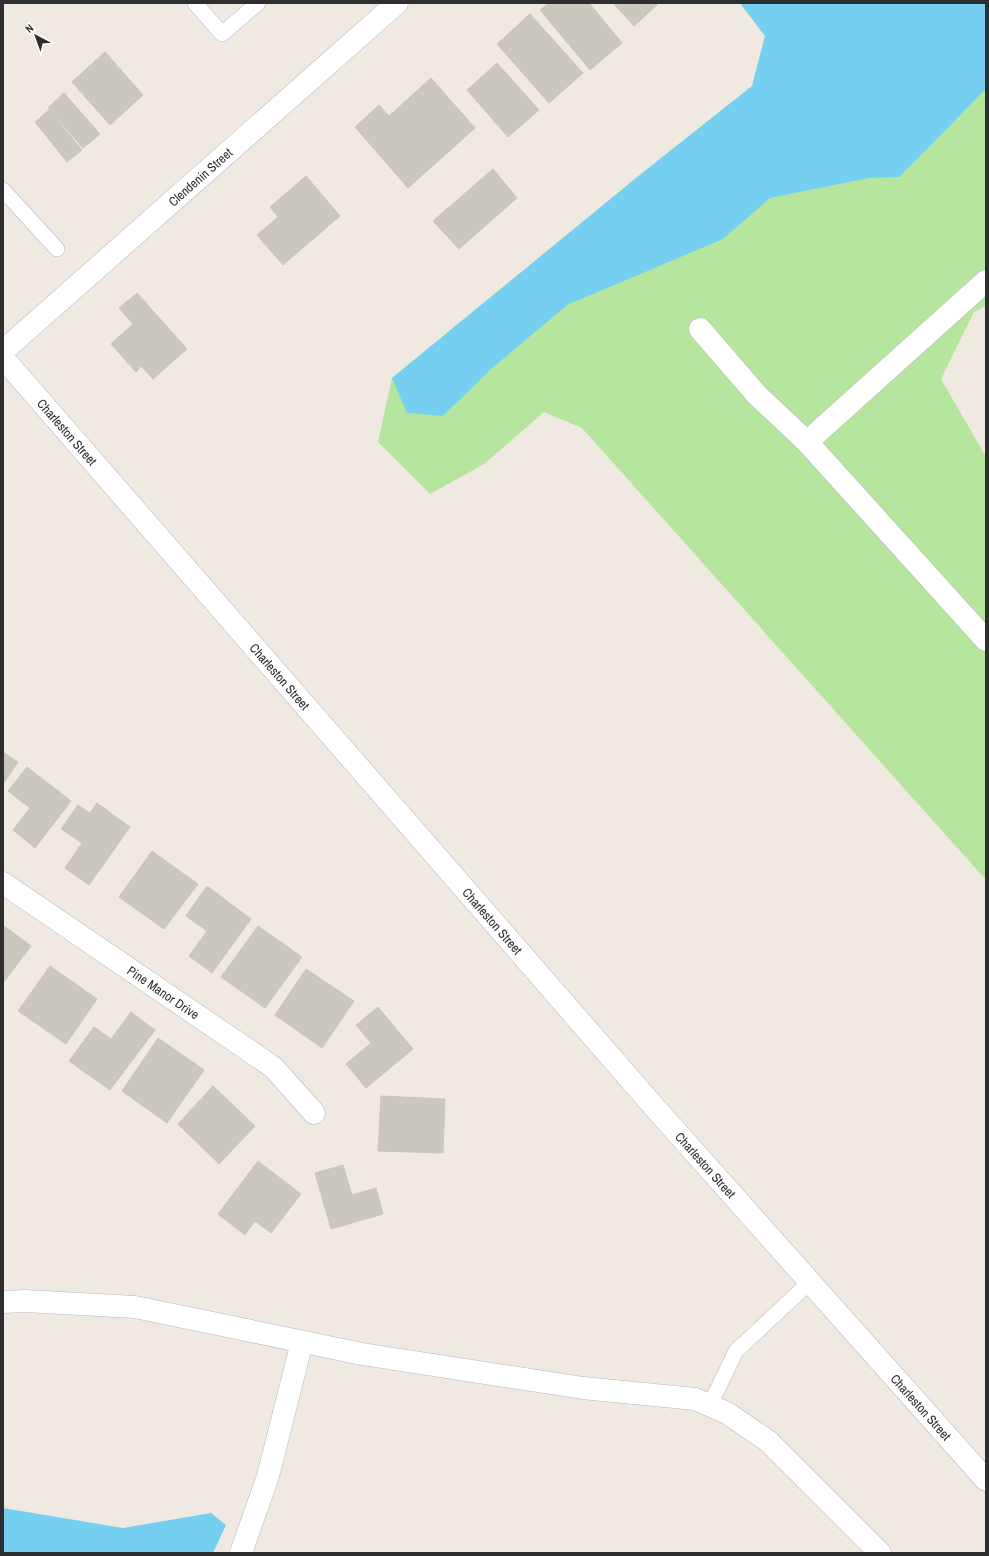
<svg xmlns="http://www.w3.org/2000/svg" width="989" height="1556" font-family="'Archivo Narrow',sans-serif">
  <rect width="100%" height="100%" fill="#efe9e1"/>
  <!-- green -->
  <path fill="#b6e59e" d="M740,3h246v303l-12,6 -33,67 45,78v423l-404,-452 -38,-16 -60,52 -54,30 -52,-52 14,-64 249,-204 111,-88 13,-50z"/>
  <!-- water -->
  <path fill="#75cff0" d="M740,3h246v86l-87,88 -30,1 -99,20 -47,41 -156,66 -77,65 -47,46 -36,-3 -15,-35 249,-204 111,-88 13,-50z
    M3,1508l120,20 88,-15 15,12 -13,28h-210z"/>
  <!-- building -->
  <path fill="#cbc7bf" stroke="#cbc5ba" d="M549,3h40l33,40 -32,27 -50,-60z
    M613,3h46l-25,23z
    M530,14l53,59 -34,30 -52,-59z
    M105,52l38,43 -33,30 -38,-43z
    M497,63l42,47 -31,27 -41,-47z
    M431,78l44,50 -67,60 -53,-61 24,-22 10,11z
    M64,93l36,41 -17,14 -35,-40z
    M49,110l33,40 -15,12 -32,-40z
    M493,169l24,29 -58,51 -26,-28z
    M306,176l34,40 -57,49 -26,-30 21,-18 -8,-10z
    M137,293l50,56 -34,30 -12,-13 -5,6 -25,-28 22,-20 -14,-16z
    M3,752l15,10 -15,22z
    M27,767l44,34 -36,47 -22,-18 17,-22 -22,-17z
    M97,803l33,24 -41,58 -24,-17 17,-25 -21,-14 17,-24 12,8z
    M152,851l46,33 -34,45 -45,-32z
    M207,886l44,33 -39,54 -23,-17 18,-25 -21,-15z
    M3,925l28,21 -28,37z
    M258,926l44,31 -37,51 -44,-31z
    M50,966l47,33 -31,45 -48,-33z
    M306,969l48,32 -32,47 -47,-33z
    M378,1007l35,42 -47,39 -20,-24 25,-21 -15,-18z
    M131,1012l24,18 -45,60 -41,-29 25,-34 17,12z
    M158,1038l46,32 -37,53 -45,-32z
    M213,1086l42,40 -36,38 -41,-40z
    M381,1096l64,3 -2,54 -65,-2z
    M258,1161l43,33 -30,39 -16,-12 -10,14 -27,-21z
    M343,1165l9,30 24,-7 7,26 -52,15 -16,-56z"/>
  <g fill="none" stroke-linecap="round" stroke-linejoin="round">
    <!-- service casing -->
    <g stroke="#b4b7c1" stroke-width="16">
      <path id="service" d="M195,3l27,31 36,-31
        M3,190l54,59
        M710,1405l26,-54 74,-69"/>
    </g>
    <!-- minor casing -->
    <g stroke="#b4b7c1" stroke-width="23">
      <g id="minor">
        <path d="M986,281l-179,161 179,198"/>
        <path d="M700,329l57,66 50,47"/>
        <path id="s1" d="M3,351l394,-348"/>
        <path id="s2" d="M3,358l653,751 330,371"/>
        <path id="s3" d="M3,883l270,184 41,46"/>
        <path d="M3,1302l22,-1 110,6 227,47 221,34 112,11 32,14 41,28 112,112"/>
        <path d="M241,1553l27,-77 34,-134"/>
      </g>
    </g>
    <!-- service -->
    <use href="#service" stroke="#fff" stroke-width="15"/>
    <!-- minor -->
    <use href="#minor" stroke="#fff" stroke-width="22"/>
  </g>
  <g text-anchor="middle" stroke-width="4" stroke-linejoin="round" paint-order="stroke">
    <!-- street labels -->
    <g font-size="13" fill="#2e2e2e" stroke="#fff">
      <text dy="5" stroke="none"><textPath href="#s1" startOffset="263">Clendenin Street</textPath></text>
      <text dy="5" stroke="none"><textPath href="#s2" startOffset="98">Charleston Street</textPath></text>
      <text dy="5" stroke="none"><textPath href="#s2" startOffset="422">Charleston Street</textPath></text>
      <text dy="5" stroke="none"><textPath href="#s2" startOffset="746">Charleston Street</textPath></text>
      <text dy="5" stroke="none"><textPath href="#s3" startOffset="194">Pine Manor Drive</textPath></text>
      <text dy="5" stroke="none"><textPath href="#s2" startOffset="1070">Charleston Street</textPath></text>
      <text dy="5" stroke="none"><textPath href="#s2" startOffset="1394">Charleston Street</textPath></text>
    </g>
  </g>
  <!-- border -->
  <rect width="989" height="1556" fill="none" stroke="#2e2e2e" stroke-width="8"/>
  <!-- north arrow -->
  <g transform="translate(36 36) rotate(319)" stroke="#ffffff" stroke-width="3" paint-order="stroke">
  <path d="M0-3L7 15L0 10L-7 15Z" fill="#2e2e2e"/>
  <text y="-6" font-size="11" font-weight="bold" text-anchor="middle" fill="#2e2e2e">N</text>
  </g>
</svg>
